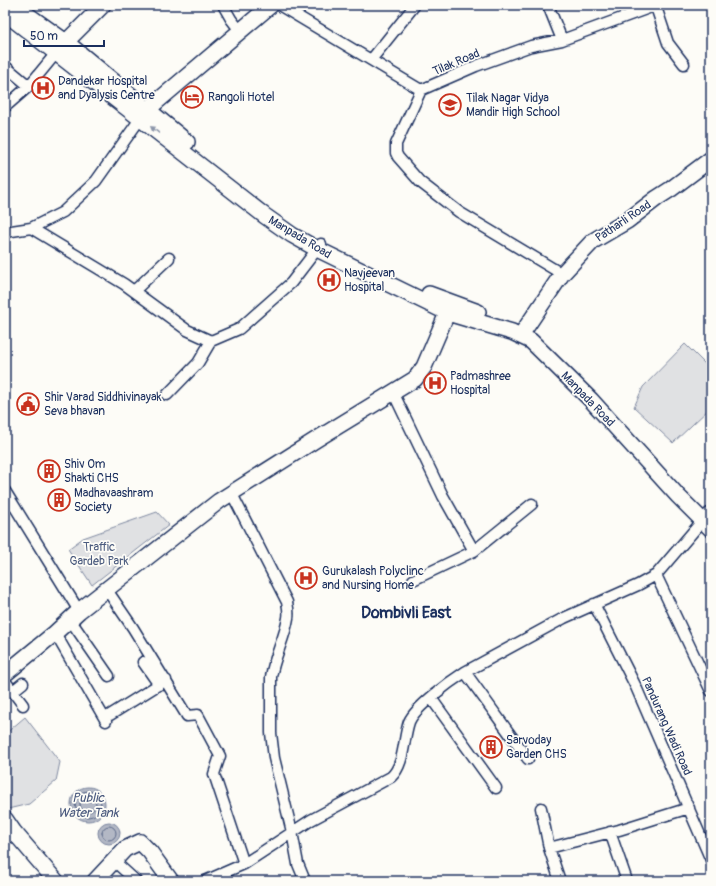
<svg xmlns="http://www.w3.org/2000/svg" width="716" height="886" font-family="Pangolin,sans-serif">
  <rect width="100%" height="100%" fill="#fdfcf7"/>
  <filter id="ink" filterUnits="userSpaceOnUse"><feTurbulence type="fractalNoise" baseFrequency=".025" numOctaves="2"/><feDisplacementMap in="SourceGraphic" scale="8" xChannelSelector="R" yChannelSelector="G"/><feConvolveMatrix kernelMatrix="1 2 1 2 8 2 1 2 1" color-interpolation-filters="sRGB"/></filter>
  <g filter="url(#ink)">
    <!-- green -->
    <path fill="#e0e1e3" stroke="#7e88a0" d="M685,344l26,26v37l-38,36 -39,-36 9,-20z
      M157,512l12,13 -77,60 -24,-36 15,-11z
      M25,717l35,45 -4,19 -27,23 -21,5 -3,-4v-71z"/>
    <!-- water -->
    <path fill="#b3b8c5" stroke="#76819c" d="M71 804a17 17 0 1 1 34 0a17 17 0 1 1-34 0Z
      M98 833a11 11 0 1 1 22 0a11 11 0 1 1-22 0Z"/>
    <g fill="none" stroke-linecap="round" stroke-linejoin="round">
      <!-- shore -->
      <path stroke="#586687" stroke-width="1" d="M75 804a13 13 0 1 1 26 0a13 13 0 1 1-26 0Z
        M80 804a8 8 0 1 1 16 0a8 8 0 1 1-16 0Z
        M102 833a7 7 0 1 1 14 0a7 7 0 1 1-14 0Z"/>
      <!-- street casing -->
      <g stroke="#1b2f5e" stroke-width="13">
        <path id="street" d="M223,5l8,14 10,13
          M279,5l142,85 55,-24 55,-20 31,-6 95,-35
          M548,5l14,35
          M656,7l12,36 16,21
          M371,60l44,-55
          M5,66l24,20
          M421,90l-25,54v9l2,4 22,25 39,30 103,62
          M5,107l24,-21 28,-34
          M31,228l93,56 63,46 24,11 28,-12 52,-46 30,-39
          M5,232l26,-4 32,-16 33,-31 44,-62
          M134,291l35,-33
          M393,392l50,104 31,55 58,-47
          M167,395l31,-32 13,-22
          M5,491l74,120
          M232,494l55,108c1,5 2,11 1,16 -3,20 -14,39 -17,59v56l3,25 18,74 6,32 7,17
          M656,575l55,116
          M413,580l61,-29
          M107,590l26,38 54,88 11,-1 22,41 -6,18 30,90 -39,17
          M594,604l42,83 75,173
          M69,618l40,58
          M55,633l51,88
          M143,662l16,23
          M465,672l63,87
          M5,681l18,24
          M13,691l10,-8
          M431,698l65,90
          M110,715l56,-35
          M541,808l8,40 11,33
          M610,832l16,46
          M5,840l9,-8
          M549,848l70,-18 70,-22
          M114,861l22,20
          M244,864l67,-44 80,-43c14,-13 12,-38 18,-55 6,-15 42,-41 56,-50l99,-54 74,-33 18,-10 53,-62"/>
      </g>
      <!-- secondary casing -->
      <g stroke="#1b2f5e" stroke-width="18">
        <path id="secondary" d="M14,5l52,37 121,100
          M5,13l260,203 27,19 25,14 131,64 64,19 19,9 60,59 87,96 33,33
          M66,42l37,-37
          M141,118l6,-8 124,-105
          M429,294l49,18
          M521,335l41,-61 31,-33 34,-20 30,-23 14,-9 40,-30
          M5,674l50,-41 24,-22 140,-110 98,-62 98,-60 9,-12 27,-63
          M5,819l9,13 42,49
          M95,881l30,-32 15,-7 10,10 21,29"/>
      </g>
      <!-- street -->
      <use href="#street" stroke="#fdfcf7" stroke-width="10"/>
      <!-- secondary -->
      <use href="#secondary" stroke="#fdfcf7" stroke-width="15"/>
    </g>
    <!-- one-way arrows -->
    <defs><path id="oneway-solid" d="M-6-.8H1V-3.2L6.5 0L1 3.2V.8H-6Z"/></defs>
    <use fill="#8c96aa" href="#oneway-solid" transform="translate(155 130) rotate(-142)"/>
  </g>
  <!-- icons -->
  <defs>
    <g id="hospital-ring" transform="scale(1.15)"><circle r="9.5" fill="#fdfcf7" stroke="#c8321e" stroke-width="1.5"/><path d="M-5-5h3v3.5h4V-5h3V5h-3V1.5h-4V5h-3Z" fill="#c8321e"/></g>
    <g id="hotel-ring" transform="scale(1.15)"><circle r="9.5" fill="#fdfcf7" stroke="#c8321e" stroke-width="1.5"/><path d="M-6-4.5h1.5V1H6V5H4.5V3h-9V5H-6ZM-4 0a1.8 1.8 0 1 1 3.6 0ZM.5 0V-2.5h3Q6-2.5 6 0Z" fill="#c8321e"/></g>
    <g id="school-ring" transform="scale(1.15)"><circle r="9.5" fill="#fdfcf7" stroke="#c8321e" stroke-width="1.5"/><path d="M0-5L7-2L0 1L-7-2ZM-4 1L0 2.5L4 1V4Q0 6-4 4Z" fill="#c8321e"/></g>
    <g id="civic-ring" transform="scale(1.15)"><circle r="9.5" fill="#fdfcf7" stroke="#c8321e" stroke-width="1.5"/><path d="M-.6-6.5H3V-4.5H.6V-3L4-1V1h2V6H-6V1h2V-1L-.6-3ZM-1.2 2.5V6h2.4V2.5Z" fill="#c8321e"/></g>
    <g id="building-ring" transform="scale(1.15)"><circle r="9.5" fill="#fdfcf7" stroke="#c8321e" stroke-width="1.5"/><path d="M-4-6H4V6H1V3H-1V6H-4ZM-2.5-4.3h1.7v1.8h-1.7ZM.8-4.3h1.7v1.8H.8ZM-2.5-1h1.7V.8h-1.7ZM.8-1h1.7V.8H.8Z" fill="#c8321e"/></g>
  </defs>
  <g fill-rule="evenodd">
    <use href="#hospital-ring" x="43" y="88"/>
    <use href="#hotel-ring" x="192" y="97"/>
    <use href="#school-ring" x="450" y="105"/>
    <use href="#hospital-ring" x="329" y="280"/>
    <use href="#hospital-ring" x="435" y="383"/>
    <use href="#civic-ring" x="28" y="404"/>
    <use href="#building-ring" x="49" y="471"/>
    <use href="#building-ring" x="59" y="500"/>
    <use href="#hospital-ring" x="306" y="578"/>
    <use href="#building-ring" x="491" y="747"/>
  </g>
  <g text-anchor="middle" stroke-width="3.5" stroke-linejoin="round" paint-order="stroke">
    <!-- street labels -->
    <g font-size="12" fill="#1b2f5e" stroke="#fdfcf7">
      <text transform="translate(456 62) rotate(-23)" y="4">Tilak Road</text>
      <text transform="translate(623 221) rotate(-34)" y="4">Patharli Road</text>
      <text transform="translate(300 237) rotate(31)" y="4">Manpada Road</text>
      <text transform="translate(588 399) rotate(46)" y="4">Manpada Road</text>
      <text transform="translate(667 726) rotate(66)" y="4">Pandurang Wadi Road</text>
    </g>
    <!-- poi labels -->
    <g font-size="12" fill="#1b2f5e" stroke="#fdfcf7" text-anchor="start">
      <text x="58" y="85">Dandekar Hospital<tspan x="58" dy="14">and Dyalysis Centre</tspan></text>
      <text x="208" y="101">Rangoli Hotel</text>
      <text x="466" y="102">Tilak Nagar Vidya<tspan x="466" dy="14">Mandir High School</tspan></text>
      <text x="344" y="277">Navjeevan<tspan x="344" dy="14">Hospital</tspan></text>
      <text x="450" y="380">Padmashree<tspan x="450" dy="14">Hospital</tspan></text>
      <text x="44" y="401">Shir Varad Siddhivinayak<tspan x="44" dy="14">Seva bhavan</tspan></text>
      <text x="64" y="468">Shiv Om<tspan x="64" dy="14">Shakti CHS</tspan></text>
      <text x="74" y="497">Madhavaashram<tspan x="74" dy="14">Society</tspan></text>
      <text x="322" y="575">Gurukalash Polyclinc<tspan x="322" dy="14">and Nursing Home</tspan></text>
      <text x="506" y="744">Sarvoday<tspan x="506" dy="14">Garden CHS</tspan></text>
    </g>
    <!-- park labels -->
    <g font-size="12" fill="#4c5c7f" stroke="#fdfcf7">
      <text x="99" y="551">Traffic<tspan x="99" dy="14">Gardeb Park</tspan></text>
    </g>
    <!-- water labels -->
    <g font-size="13" font-style="italic" fill="#49587d" stroke="#fdfcf7">
      <text x="88" y="802">Public<tspan x="88" dy="15">Water Tank</tspan></text>
    </g>
    <!-- district labels -->
    <g font-size="16" font-weight="bold" fill="#1b2f5e" stroke="#fdfcf7">
      <text x="406" y="618">Dombivli East</text>
    </g>
  </g>
  <!-- margin -->
  <rect width="716" height="886" fill="none" stroke="#fdfcf7" stroke-width="20"/>
  <rect x="10" y="10" width="696" height="866" fill="none" stroke="#1b2f5e" stroke-width="1.5" filter="url(#ink)"/>
  <!-- scale -->
  <path d="M24 40v6h80v-6" fill="none" stroke="#1b2f5e" stroke-width="2"/>
  <text x="30" y="40" font-size="12" fill="#1b2f5e" stroke="#fdfcf7" stroke-width="3" paint-order="stroke">50 m</text>
</svg>
